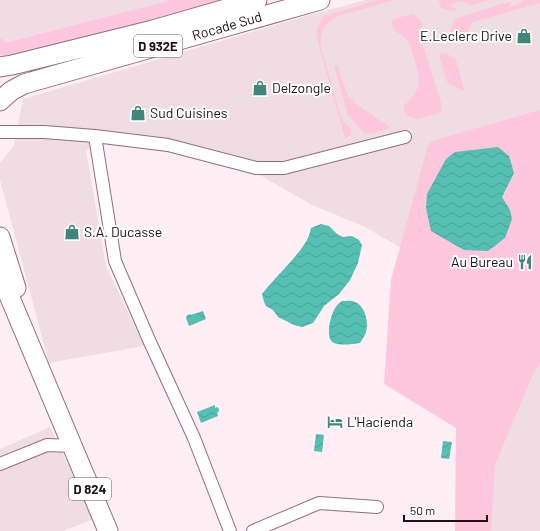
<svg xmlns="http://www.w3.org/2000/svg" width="540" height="531" font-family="Barlow,sans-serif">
  <defs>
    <pattern id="water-waves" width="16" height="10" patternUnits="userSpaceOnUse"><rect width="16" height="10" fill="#55bfb3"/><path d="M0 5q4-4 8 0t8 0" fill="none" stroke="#4aa399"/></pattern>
  </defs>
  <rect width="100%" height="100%" fill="#ffeef4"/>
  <!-- built -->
  <path fill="#f0dce3" d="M0,0h171l-165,42 -6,-3z
    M365,0h175v531h-66l49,-213 -158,-91 -55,-23 -52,-30 -80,-20 -46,-7 -28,-3 -18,7 20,115 38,80 -95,17 -49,-183v-17l14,-17 9,-47 280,-82z
    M50,427l44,92 -31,12h-63v-82z"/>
  <!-- green -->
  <path fill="#fec7dc" d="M171,0h64l-219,56 -16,-1v-17l7,4z
    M378,0h17l-57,16c-15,8 -20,19 -16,35l18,63 4,8 7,7c1,6 -2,7 -6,9l-28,-99v-9l6,-14z
    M439,0h50l-19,6 -8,-5 -12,4 7,5c-8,1 -19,1 -18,-10z
    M523,0h17v3l-67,19c-6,6 -6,11 -3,19 -9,3 -14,2 -21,-4l-1,-4 7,-14 46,-15 10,-2 -1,5 11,-4z
    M412,14l4,2 3,3 3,5 -1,15 21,67 -1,5 -4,3 -19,5c-6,0 -17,-5 -14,-12 1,-3 4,-5 6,-8 5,-4 9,-12 9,-19 0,-7 -8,-34 -11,-39 -5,-7 -16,-9 -17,-17l3,-5z
    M446,53l8,5 2,2 8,29 -1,2 -16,-9 -8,-27 1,-1z
    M334,66h4l10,30 11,10 31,21v1l-19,6 -7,-1 -16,-18z
    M540,110v253l-7,11 -38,91 -4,66h-36l1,-103 -72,-44 7,-104 37,-135 4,-4z"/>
  <!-- water -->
  <path fill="url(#water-waves)" d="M498,147l11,9 5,17 -12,24 8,13 2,9 -7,19 -17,13 -24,-1 -33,-19 -5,-23 1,-14 19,-35 9,-7z
    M321,224l8,2 8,8 6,3 9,-1 7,4 3,5 -4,18 -8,17 -11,14 -15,12 -11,17 -11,4 -8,-2 -16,-8 -5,-7 -7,-4 -2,-4 -2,-8c14,-18 33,-34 45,-54 2,-4 3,-8 4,-12z
    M342,301c4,0 9,-1 13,1 10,4 14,20 11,30 -1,4 -4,7 -6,11 -8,1 -18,3 -26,0 -9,-4 -4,-25 0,-33 2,-4 5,-7 8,-9z
    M203,311l3,8 -17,7 -3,-8 1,-1 -1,-1 4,-2 1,1z
    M215,405v3l2,-1 2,2v2l-2,2 1,3 -17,7 -4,-11z
    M316,434l8,1 -2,17 -8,-1z
    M443,441l9,1 -3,17 -8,-1z"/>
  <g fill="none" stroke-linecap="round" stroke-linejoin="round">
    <!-- street casing -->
    <g stroke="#926e7b" stroke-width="14">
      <path id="street" d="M0,132h44l51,4 73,9 88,23h28l121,-31
        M95,136l20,125 34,79 45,98 36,93
        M0,464l47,-19 25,1
        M253,531l66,-28 58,4"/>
    </g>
    <!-- primary casing -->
    <g stroke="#926e7b" stroke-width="21">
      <path id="primary" d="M0,67l12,-2 141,-35 104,-30
        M0,101l11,-10 13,-7 296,-84
        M0,237l16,51
        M0,274l108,257"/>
    </g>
    <!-- street -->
    <use href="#street" stroke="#fff" stroke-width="12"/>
    <!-- primary -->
    <use href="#primary" stroke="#fff" stroke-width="19"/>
  </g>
  <!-- icons -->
  <defs>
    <g id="shop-bare" transform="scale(1.2)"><path d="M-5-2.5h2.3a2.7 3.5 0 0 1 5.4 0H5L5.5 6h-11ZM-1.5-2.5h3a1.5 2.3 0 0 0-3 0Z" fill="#40867d" stroke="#fff" stroke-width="2.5" paint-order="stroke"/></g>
    <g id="restaurant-bare" transform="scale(1.2)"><path d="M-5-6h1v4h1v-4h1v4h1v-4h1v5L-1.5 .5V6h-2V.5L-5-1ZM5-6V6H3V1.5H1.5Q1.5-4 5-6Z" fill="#40867d" stroke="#fff" stroke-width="2.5" paint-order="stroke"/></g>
    <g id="hotel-bare" transform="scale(1.2)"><path d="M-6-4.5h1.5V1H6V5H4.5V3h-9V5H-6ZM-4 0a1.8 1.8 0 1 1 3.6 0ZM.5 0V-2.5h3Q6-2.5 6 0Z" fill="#40867d" stroke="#fff" stroke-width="2.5" paint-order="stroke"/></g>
  </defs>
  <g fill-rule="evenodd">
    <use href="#shop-bare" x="524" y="36"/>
    <use href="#shop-bare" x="260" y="88"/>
    <use href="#shop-bare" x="138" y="113"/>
    <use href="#shop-bare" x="72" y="232"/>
    <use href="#restaurant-bare" x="525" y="262"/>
    <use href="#hotel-bare" x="335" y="422"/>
  </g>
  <g text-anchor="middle" stroke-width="4" stroke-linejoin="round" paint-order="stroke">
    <!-- shield labels -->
    <g fill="#fff" stroke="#62585c" stroke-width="1">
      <rect x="134" y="35" width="48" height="22" rx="3"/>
      <rect x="69" y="478" width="42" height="22" rx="3"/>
    </g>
    <g font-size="13" font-weight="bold" fill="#1e1016">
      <text x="158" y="51">D 932E</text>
      <text x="90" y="494">D 824</text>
    </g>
    <!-- street labels -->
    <g font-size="14" fill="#1e1016" stroke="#fff">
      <text transform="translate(227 26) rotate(-16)" y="5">Rocade Sud</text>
    </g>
    <!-- poi labels -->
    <g font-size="14" fill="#1e1016" stroke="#fff" text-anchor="start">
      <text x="512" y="41" text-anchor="end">E.Leclerc Drive</text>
      <text x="272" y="93">Delzongle</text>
      <text x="150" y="118">Sud Cuisines</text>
      <text x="84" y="237">S.A. Ducasse</text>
      <text x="513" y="267" text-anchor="end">Au Bureau</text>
      <text x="347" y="427">L'Hacienda</text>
    </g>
  </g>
  <!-- scale -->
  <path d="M404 515v6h83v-6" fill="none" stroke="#1e1016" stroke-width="2"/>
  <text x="410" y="515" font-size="12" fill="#1e1016" stroke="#ffffff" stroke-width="3" paint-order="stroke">50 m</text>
</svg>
